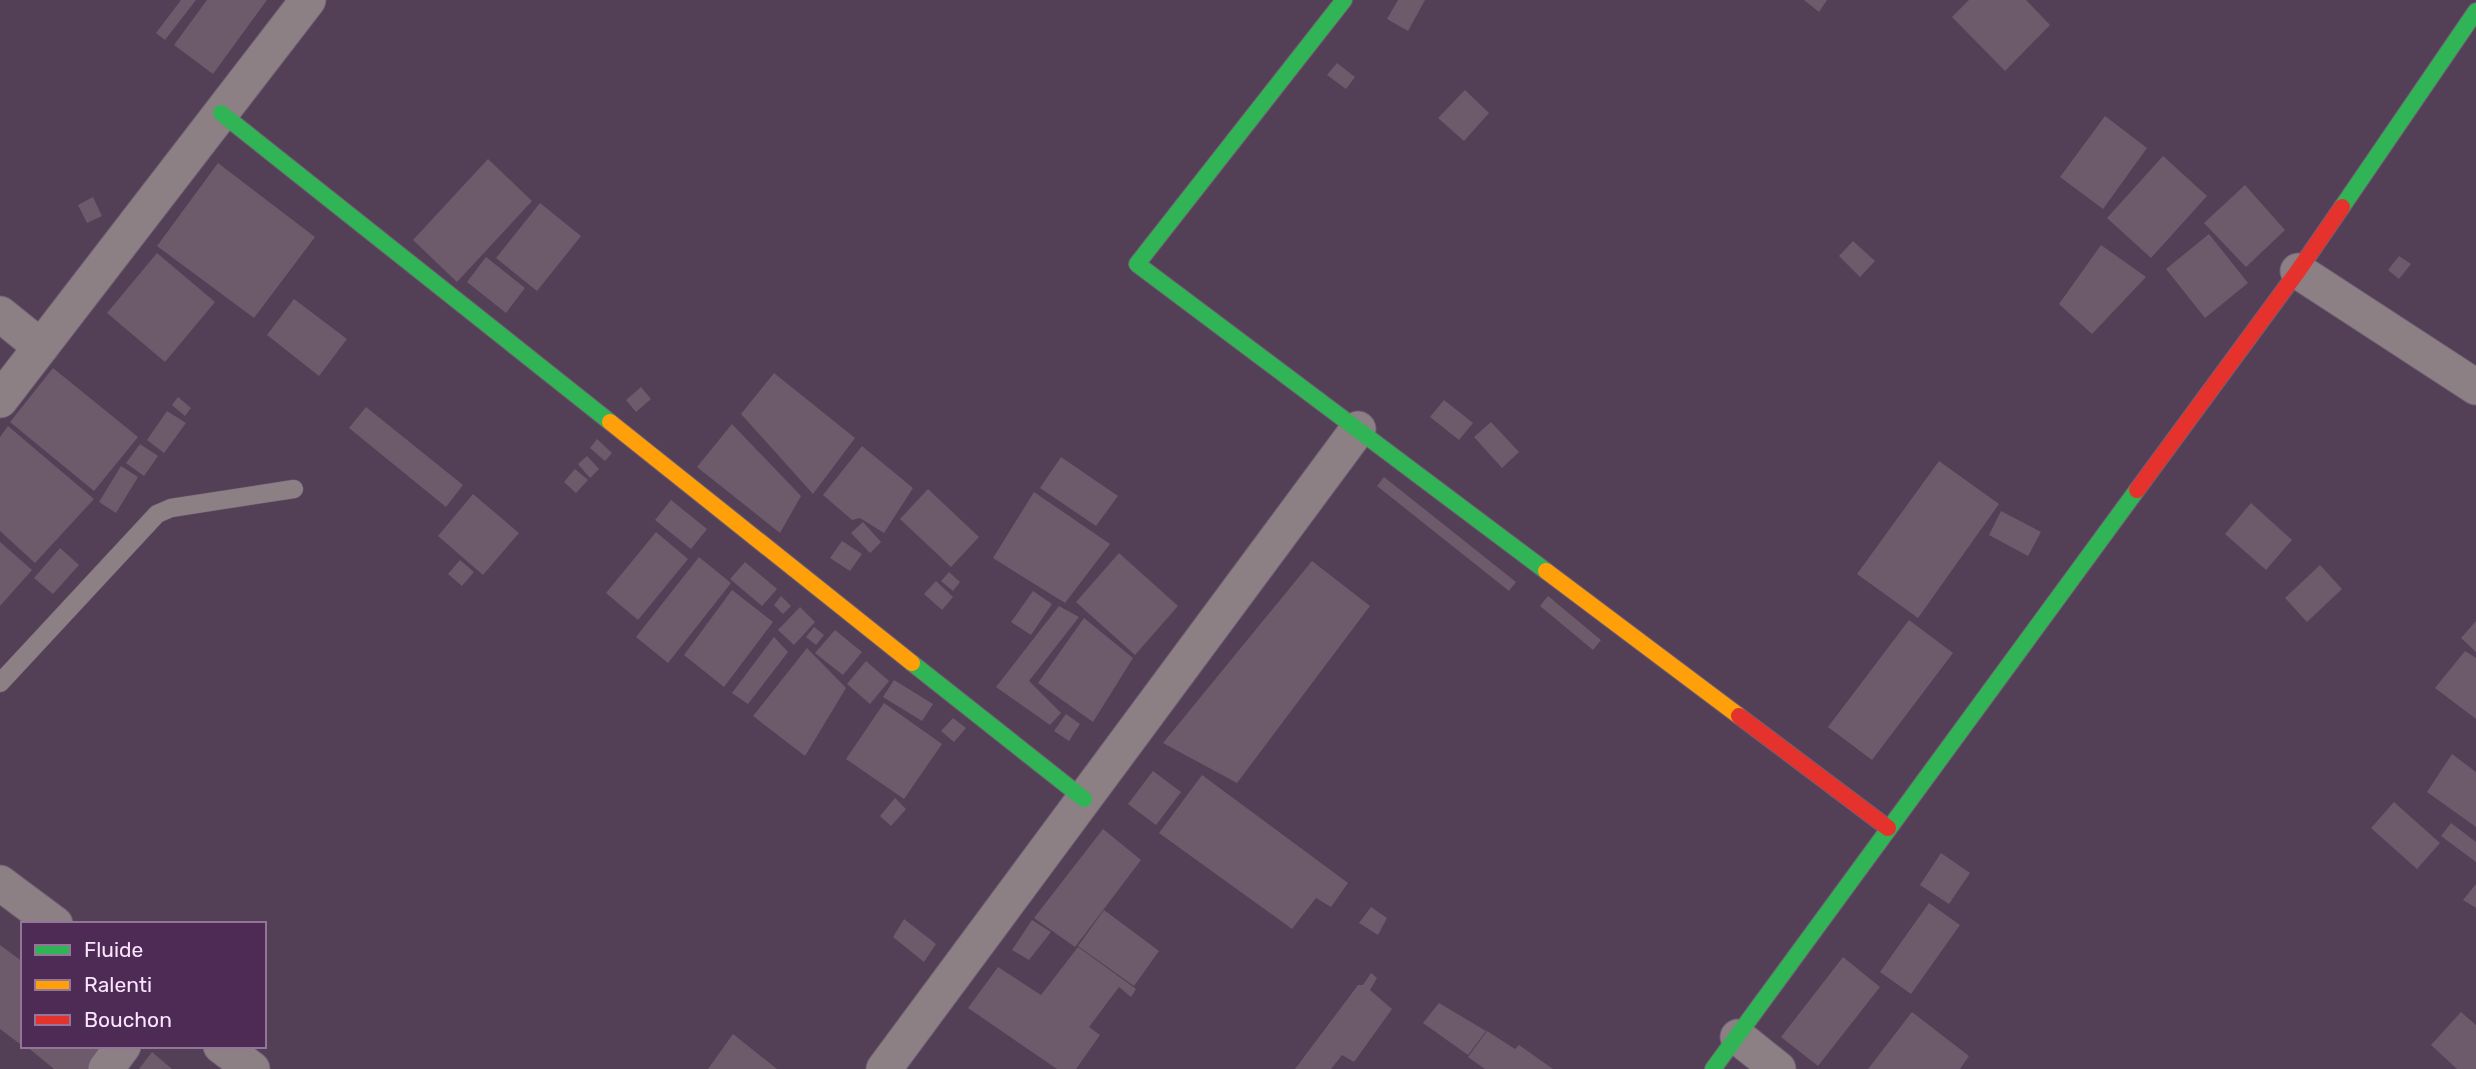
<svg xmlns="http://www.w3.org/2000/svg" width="2476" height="1069" font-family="Rubik,sans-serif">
  <rect width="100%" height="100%" fill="#534057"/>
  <!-- building -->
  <path fill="#6d5a6b" d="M181,0h15l-31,40 -9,-7z
    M207,0h60l-54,74 -39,-29z
    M1398,0h27l-17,31 -21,-12z
    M1804,0h23l-8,12z
    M1969,0h57l24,25 -45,46 -53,-54z
    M1337,63l18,14 -9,12 -19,-14z
    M1465,90l24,23 -25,28 -26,-23z
    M2105,116l42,32 -44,61 -43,-32z
    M2163,156l44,40 -56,62 -44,-40z
    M488,159l44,42 -75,81 -44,-42z
    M218,163l97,74 -61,81 -97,-72z
    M2245,185l40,45 -39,37 -42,-44z
    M93,197l9,19 -15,7 -9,-18z
    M540,203l41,33 -44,55 -41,-33z
    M2209,234l39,49 -43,35 -39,-49z
    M1853,241l22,20 -15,16 -21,-21z
    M2101,245l45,32 -54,57 -33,-30z
    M157,253l58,49 -50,60 -58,-49z
    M2399,256l12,8 -12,15 -11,-9z
    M486,257l39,31 -19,25 -39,-31z
    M294,299l53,40 -28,37 -52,-41z
    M53,368l85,69 -44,54 -84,-69z
    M774,373l81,65 -42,56 -72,-80z
    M641,387l10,12 -15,13 -10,-12z
    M178,397l13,11 -6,8 -13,-11z
    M1444,400l29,23 -14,17 -29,-23z
    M366,407l97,78 -17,22 -97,-79z
    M167,411l19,12 -22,30 -17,-13z
    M1491,422l28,30 -17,16 -28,-31z
    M732,424l69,72 -21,37 -83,-66z
    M8,426l86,73 -59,64 -35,-32v-94z
    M597,439l15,14 -7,8 -15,-13z
    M140,444l18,12 -14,20 -18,-13z
    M862,446l51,42 -29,45 -24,-15 -8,2 -29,-25z
    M587,456l12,13 -9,9 -12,-14z
    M1061,457l57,39 -22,30 -56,-38z
    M1939,461l60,43 -81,114 -61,-44z
    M121,466l17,11 -22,36 -17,-11z
    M575,469l13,11 -12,13 -12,-11z
    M1384,477l132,105 -7,9 -132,-105z
    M928,489l51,48 -28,30 -51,-48z
    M1034,492l76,52 -45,59 -72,-45z
    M473,494l46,39 -36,42 -45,-39z
    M671,500l36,29 -16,20 -36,-29z
    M2251,503l41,37 -26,30 -41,-36z
    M2001,511l40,21 -13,24 -39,-21z
    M863,522l18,20 -11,11 -19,-20z
    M656,532l32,27 -50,61 -32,-27z
    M842,541l20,13 -12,17 -20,-13z
    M0,542l32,28 -32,36z
    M60,548l19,17 -26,29 -19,-16z
    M1119,553l59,53 -43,49 -59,-53z
    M699,557l32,26 -63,80 -32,-26z
    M460,560l14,12 -12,14 -14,-12z
    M1312,561l58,45 -133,177 -74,-40z
    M745,562l32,27 -15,17 -32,-27z
    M2320,565l22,24 -35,33 -22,-24z
    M949,572l11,10 -7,9 -12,-10z
    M936,581l17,16 -11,13 -18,-16z
    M732,590l41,32 -49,65 -40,-32z
    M1033,591l19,13 -21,31 -20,-13z
    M781,596l10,10 -8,8 -9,-9z
    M1548,596l53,44 -8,10 -53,-44z
    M1059,606l20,11 -50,64 32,32 -11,12 -54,-38z
    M800,607l15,15 -21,23 -16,-15z
    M1084,618l49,40 -40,64 -55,-39z
    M1909,620l44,33 -81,107 -44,-33z
    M2476,621v31l-15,-14z
    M814,627l10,8 -8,10 -10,-8z
    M835,630l27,22 -19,23 -28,-22z
    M774,637l14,15 -40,52 -16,-11z
    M807,648l39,40 -41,68 -52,-40z
    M2465,651l11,7v61l-41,-31z
    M866,661l23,20 -19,23 -23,-20z
    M894,680l39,24 -11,17 -39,-24z
    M884,703l58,41 -38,55 -58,-40z
    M1066,714l14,10 -11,17 -15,-10z
    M953,718l13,10 -12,14 -13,-11z
    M2452,754l24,18v55l-49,-35z
    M1153,771l28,21 -25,33 -28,-21z
    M1202,775l146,108 -17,24 -15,-9 -24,31 -133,-96z
    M895,798l11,11 -15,17 -11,-10z
    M2394,802l46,41 -23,26 -46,-41z
    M2451,823l25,19v20l-35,-26z
    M1103,829l38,31 -66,87 -41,-29z
    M1941,853l29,20 -21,31 -29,-19z
    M2476,884v24l-13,-8z
    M1929,903l31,22 -49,69 -31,-22z
    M1371,907l16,11 -9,17 -19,-12z
    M1104,910l55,41 -25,35 -56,-40z
    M904,919l32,25 -12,18 -31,-25z
    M1032,920l19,12 -22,28 -17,-10z
    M0,945l23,17v78l-3,4 -20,-15z
    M1078,947l58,42 -5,8 -12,-10 -30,40 11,8 -24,34h-19l-89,-61 30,-41 43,28z
    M1843,957l37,30 -62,79 -37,-29z
    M1371,973l6,5 -7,12 22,19 -38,53 -12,-7 -11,14h-36l63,-84h5z
    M1439,1003l47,28 -18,24 -45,-32z
    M1912,1012l57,44 -9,13h-92z
    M2461,1012l15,13v44h-19l-26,-24z
    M1487,1031l28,18 4,-4 34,24h-68l-17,-12z
    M733,1034l44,35h-69z
    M26,1046h82l-18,23h-36z
    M152,1052l20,17h-33z"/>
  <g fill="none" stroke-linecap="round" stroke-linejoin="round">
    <!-- lane casing -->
    <g stroke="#6f5f73" stroke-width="19">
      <path id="lane" d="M0,683l157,-169 14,-6 123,-19"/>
    </g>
    <!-- street casing -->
    <g stroke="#6f5f73" stroke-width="37">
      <path id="street" d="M2298,271l178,116
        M0,314l41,33
        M0,400l308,-400
        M0,883l55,41
        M1738,1037l40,32
        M221,1046l31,23
        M106,1069l17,-23
        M884,1069l474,-640"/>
    </g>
    <!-- fast casing -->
    <g stroke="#6f5f73" stroke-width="18">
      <path id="fast" d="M1344,0l-207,264 409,307
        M221,113l389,309
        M2342,207l134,-196
        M912,663l172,136
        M1713,1069l424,-579"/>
    </g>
    <!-- slow casing -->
    <g stroke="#6f5f73" stroke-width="18">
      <path id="slow" d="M610,422l302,241
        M1546,571l193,145"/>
    </g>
    <!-- jam casing -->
    <g stroke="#6f5f73" stroke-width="18">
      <path id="jam" d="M2137,490l161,-219 44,-64
        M1739,716l149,112"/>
    </g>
    <!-- lane -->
    <use href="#lane" stroke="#8d8085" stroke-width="18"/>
    <!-- street -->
    <use href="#street" stroke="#8d8085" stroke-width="35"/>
    <!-- fast -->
    <use href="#fast" stroke="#30b455" stroke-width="16"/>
    <!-- slow -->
    <use href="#slow" stroke="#ff9f0a" stroke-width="16"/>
    <!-- jam -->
    <use href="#jam" stroke="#e5322d" stroke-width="16"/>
  </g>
  <!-- legend -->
  <rect x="21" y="922" width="245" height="126" fill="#4e2b55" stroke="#937599" stroke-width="2"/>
  <rect x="35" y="945" width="35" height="10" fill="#30b455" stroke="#937599" stroke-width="2"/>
  <text x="84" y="957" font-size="21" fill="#fae4fe">Fluide</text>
  <rect x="35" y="980" width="35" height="10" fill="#ff9f0a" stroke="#937599" stroke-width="2"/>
  <text x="84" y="992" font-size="21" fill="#fae4fe">Ralenti</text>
  <rect x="35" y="1015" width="35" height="10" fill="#e5322d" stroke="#937599" stroke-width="2"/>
  <text x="84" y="1027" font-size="21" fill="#fae4fe">Bouchon</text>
</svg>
